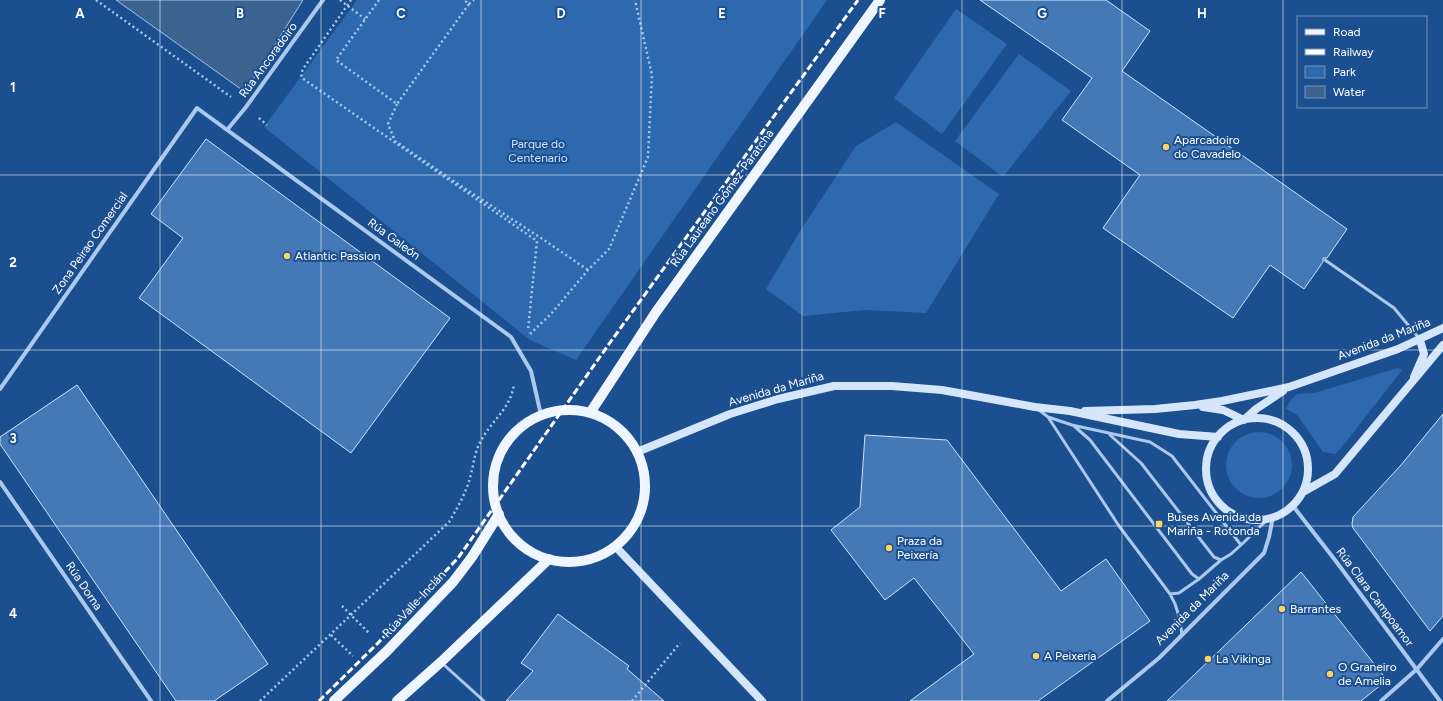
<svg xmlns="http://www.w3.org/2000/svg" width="1443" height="701" font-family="Figtree,sans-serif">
  <rect width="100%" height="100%" fill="#1b4f8f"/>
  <!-- green -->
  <path fill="#2e69ad" d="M357,0h470l-251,360 -46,-20 -266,-213z
    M956,9l51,35 -65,90 -48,-36z
    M1019,54l52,37 -68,86 -48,-36z
    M896,122l103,72 -73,119 -60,-3 -63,6 -37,-27 34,-58 56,-85z
    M1398,368l4,2 -60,77 -7,7 -12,-2 -26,-37 -11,-6 3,-7 8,-8 17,-1z
    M1226 465a33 33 0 1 1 66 0a33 33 0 1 1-66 0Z"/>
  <!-- water -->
  <path fill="#3c6290" stroke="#9cc4f0" d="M116,0h187l-58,92z"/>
  <!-- building -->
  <path fill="#4478b7" stroke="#cfe3fa" d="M980,0h126l44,31 -28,40 225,158 -20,29h-4v4l-19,27 -34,-24 -37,53 -130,-90 37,-53 -78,-55 30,-42z
    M206,139l244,179 -99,135 -212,-155 44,-60 -32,-24z
    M77,385l191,279 -54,37h-38l-176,-257v-7z
    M1443,414v202l-13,15 -77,-103 -1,-4 1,-7 48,-52z
    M865,435l82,5 114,151 45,-32 44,62 -112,80h-128l64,-47 -60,-76 -29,22 -54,-70 29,-23z
    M1301,572l86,108 -26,21h-194z
    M558,614l71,52 -2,3 37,32h-158l27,-30 -12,-8z"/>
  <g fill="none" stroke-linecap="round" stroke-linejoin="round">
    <!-- path -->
    <path stroke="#a9c9ee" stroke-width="2.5" stroke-dasharray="2 3" stroke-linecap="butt" d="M96,0l135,97
      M340,0l25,19
      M351,0l-48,69 -2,5 1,4 235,163 -9,89
      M379,0l-43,60 61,44 72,-100 -5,-4
      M469,4l5,-4
      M397,104l-9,20 7,17 63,43 86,56 44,30
      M259,118l8,7
      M530,334l21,-20 37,-44 21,-21 39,-92 4,-82 -17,-75
      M342,606l27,27
      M331,635l22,21
      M260,701l189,-179c9,-15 18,-31 22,-48 3,-12 4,-24 11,-35 11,-20 29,-31 32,-55
      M632,701l48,-58"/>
    <!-- lane -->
    <path stroke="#a9c9ee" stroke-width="3" d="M1325,260l69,48 25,30
      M1039,410l9,7 24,8 78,17 22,14 69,89 27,-26
      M1048,417l71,109 51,68c8,13 10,26 12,41
      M1074,426l16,14 102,134 7,5 22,-19
      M1110,435l31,28 73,94 7,3 10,-6 10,-9
      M1170,594l9,-1 20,-14
      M443,664l41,37"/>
    <!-- street -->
    <path stroke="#a9c9ee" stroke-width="4" d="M227,130l19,-23 77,-107
      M0,389l197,-281 314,229 20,34 10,44
      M0,482l151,219
      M1293,506l42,54 105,141
      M1107,701l52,-43 105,-105 5,-16 4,-20
      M1381,701l36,-32 26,-30"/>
    <!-- secondary -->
    <path stroke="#d6e6fa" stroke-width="8" d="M1414,377l10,-23 -4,-14
      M1203,407l20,3 21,10 12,-11 27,-18
      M1085,411l70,-2 40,-4 27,-4 67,-14 109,-38 45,-21
      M1206 469a51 51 0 1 1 102 0a51 51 0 1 1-102 0Z
      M637,452l93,-38 48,-15 56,-13h58l50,4 93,17 35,4 109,23 39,3
      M1303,492l32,-18 108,-129
      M615,546l147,155"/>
    <!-- primary -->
    <path stroke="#f0f6ff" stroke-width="10" d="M493 486a76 76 0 1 1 152 0a76 76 0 1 1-152 0Z
      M590,413l66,-101 224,-312
      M334,701l53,-50 66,-69 19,-25 27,-43
      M397,701l44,-39 108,-103"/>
    <!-- rail -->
    <path stroke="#fff" stroke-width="3" stroke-dasharray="7 3" stroke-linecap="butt" d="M319,701l59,-58 80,-85 151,-214 249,-344"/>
  </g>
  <!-- grid -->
  <path fill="none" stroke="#fff" stroke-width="1" stroke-opacity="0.55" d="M160,0v701M321,0v701M481,0v701M641,0v701M802,0v701M962,0v701M1122,0v701M1283,0v701M0,175h1443M0,350h1443M0,526h1443"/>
  <!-- markers -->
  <g fill="#ffd166" stroke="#1b4f8f" stroke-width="1.5">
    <circle cx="1166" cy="147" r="4"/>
    <circle cx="287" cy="256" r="4"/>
    <rect x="1155" y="520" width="8" height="8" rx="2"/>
    <circle cx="889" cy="548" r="4"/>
    <circle cx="1282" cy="609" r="4"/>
    <circle cx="1036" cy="656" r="4"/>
    <circle cx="1208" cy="659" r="4"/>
    <circle cx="1330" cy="674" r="4"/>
  </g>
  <g text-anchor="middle" stroke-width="4" stroke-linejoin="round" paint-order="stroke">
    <!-- street labels -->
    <g font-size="12" fill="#fff" stroke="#1b4f8f">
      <text transform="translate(268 60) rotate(-54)" y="4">Rúa Ancoradoiro</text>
      <text transform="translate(722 198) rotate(-54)" y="4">Rúa Laureano Gómez-Paratcha</text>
      <text transform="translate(394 239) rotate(36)" y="4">Rúa Galeón</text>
      <text transform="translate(90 243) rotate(-55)" y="4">Zona Peirao Comercial</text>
      <text transform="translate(1384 339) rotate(-21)" y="4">Avenida da Mariña</text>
      <text transform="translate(776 389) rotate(-16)" y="4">Avenida da Mariña</text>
      <text transform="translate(84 586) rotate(56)" y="4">Rúa Dorna</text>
      <text transform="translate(1375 597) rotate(53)" y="4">Rúa Clara Campoamor</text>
      <text transform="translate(414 604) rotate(-47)" y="4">Rúa Valle-Inclán</text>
      <text transform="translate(1192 608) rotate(-45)" y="4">Avenida da Mariña</text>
    </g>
    <!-- poi labels -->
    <g font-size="12" fill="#fff" stroke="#1b4f8f" text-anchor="start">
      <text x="1174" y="144">Aparcadoiro<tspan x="1174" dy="14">do Cavadelo</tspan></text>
      <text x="295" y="260">Atlantic Passion</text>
      <text x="1167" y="521">Buses Avenida da<tspan x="1167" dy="14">Mariña - Rotonda</tspan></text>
      <text x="897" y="545">Praza da<tspan x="897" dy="14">Peixería</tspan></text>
      <text x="1290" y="613">Barrantes</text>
      <text x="1044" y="660">A Peixería</text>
      <text x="1216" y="663">La Vikinga</text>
      <text x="1338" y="671">O Graneiro<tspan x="1338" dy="14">de Amelia</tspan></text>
    </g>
    <!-- park labels -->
    <g font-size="12" fill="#cfe3fa" stroke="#1b4f8f">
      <text x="538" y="148">Parque do<tspan x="538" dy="14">Centenario</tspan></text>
    </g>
  </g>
  <g font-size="13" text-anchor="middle" font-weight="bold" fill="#fff" stroke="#1b4f8f" stroke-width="4" stroke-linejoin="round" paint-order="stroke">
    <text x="80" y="18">A</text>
    <text x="240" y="18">B</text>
    <text x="401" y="18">C</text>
    <text x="561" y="18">D</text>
    <text x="722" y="18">E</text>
    <text x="882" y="18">F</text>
    <text x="1042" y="18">G</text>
    <text x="1202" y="18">H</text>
    <text x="13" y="92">1</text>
    <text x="13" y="267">2</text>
    <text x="13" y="443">3</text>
    <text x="13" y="618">4</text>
  </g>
  <!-- legend -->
  <rect x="1297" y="16" width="130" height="92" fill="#1b4f8f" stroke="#7695bc"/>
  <rect x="1305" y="29" width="20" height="6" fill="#f0f6ff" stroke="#7695bc"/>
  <text x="1333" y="36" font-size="12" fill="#ffffff">Road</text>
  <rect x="1305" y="49" width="20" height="6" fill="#ffffff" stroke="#7695bc"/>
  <text x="1333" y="56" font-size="12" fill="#ffffff">Railway</text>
  <rect x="1305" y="66" width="20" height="12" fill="#2e69ad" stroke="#7695bc"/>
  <text x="1333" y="76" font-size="12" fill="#ffffff">Park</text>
  <rect x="1305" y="86" width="20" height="12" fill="#3c6290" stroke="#7695bc"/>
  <text x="1333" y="96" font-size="12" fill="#ffffff">Water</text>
</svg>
